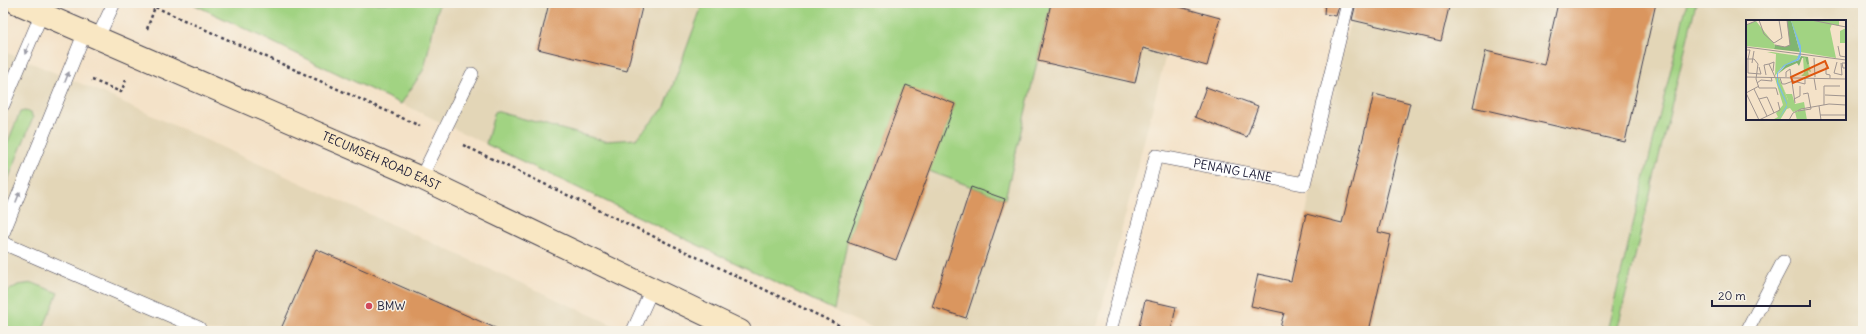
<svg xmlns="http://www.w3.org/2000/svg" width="1866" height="334" font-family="Delius,sans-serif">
  <rect width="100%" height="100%" fill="#f7f3e8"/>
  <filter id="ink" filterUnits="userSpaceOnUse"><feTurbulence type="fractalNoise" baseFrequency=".025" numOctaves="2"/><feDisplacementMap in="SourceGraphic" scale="8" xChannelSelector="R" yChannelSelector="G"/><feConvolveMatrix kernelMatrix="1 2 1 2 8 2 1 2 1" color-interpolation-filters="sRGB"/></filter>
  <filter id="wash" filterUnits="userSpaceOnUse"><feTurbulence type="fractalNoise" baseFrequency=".012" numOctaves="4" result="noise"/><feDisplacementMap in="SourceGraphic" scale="16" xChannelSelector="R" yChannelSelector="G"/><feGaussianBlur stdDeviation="0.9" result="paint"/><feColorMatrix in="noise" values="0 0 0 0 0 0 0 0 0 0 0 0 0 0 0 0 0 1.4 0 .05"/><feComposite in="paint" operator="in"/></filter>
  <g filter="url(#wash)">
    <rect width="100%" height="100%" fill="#f4e2c8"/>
    <!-- built -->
    <path fill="#e3d6b7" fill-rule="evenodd" d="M191,3h988l-83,328h-219z
      M1354,3h509v328h-584zM1747,21h98v98h-98z
      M3,51l100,42 523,238h-623z"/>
    <!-- green -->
    <path fill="#a1d382" stroke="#627a5e" d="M191,3h248l-15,66 -23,35z
      M703,3h348l-46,196 -76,-28 26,-67 -49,-18 -59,156 -13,68 -348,-166 9,-33 110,30 31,-2 29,-32z
      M1687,3h9l-79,328h-10z
      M25,111l6,2 2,5 -30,74v-38l17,-42z
      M33,283l25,10 -16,38h-39v-37l15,-9z"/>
    <g id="blocks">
      <!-- building -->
      <path fill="#da965f" d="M549,3h94l-16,68 -89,-22z
        M1051,3h114l55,15 -13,48 -64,-18 -8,35 -97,-22z
        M1325,3h15l-4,13 -12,-2z
        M1356,3h94l-9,38 -89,-21z
        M1558,3h98l-31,139 -152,-35 13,-56 58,14z
        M906,85l49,19 -59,156 -49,-18z
        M1206,87l52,19 -11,31 -52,-20z
        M1374,94l36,9 -32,129 13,3 -22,96h-90l5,-18 -33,-7 7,-32 33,7 15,-67 36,9z
        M971,187l34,12 -39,119 -34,-11z
        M316,249l186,82h-222z
        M1145,300l31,7 -5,24h-33z"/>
    </g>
  </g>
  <g filter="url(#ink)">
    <use href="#blocks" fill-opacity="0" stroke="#423f50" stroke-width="1"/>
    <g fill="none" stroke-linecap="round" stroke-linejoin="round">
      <!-- lane casing -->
      <g stroke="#423f50" stroke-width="14">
        <g id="lane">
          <path d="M98,37l16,-34"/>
          <path d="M3,105l39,-92"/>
          <path d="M421,178l51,-104"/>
          <path d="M3,233l82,-201"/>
          <path d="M3,243l196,85 -2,3"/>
          <path d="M633,331l19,-42"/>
          <path id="s1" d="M1110,331l46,-175 148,28 44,-181"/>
          <path d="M1747,331l36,-69"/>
        </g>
      </g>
      <!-- secondary casing -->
      <g stroke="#423f50" stroke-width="24">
        <g id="secondary">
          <path id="s2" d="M17,3l404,175 319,153"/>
        </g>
      </g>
      <!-- path -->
      <path stroke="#423f50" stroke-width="2.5" stroke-dasharray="3 3" stroke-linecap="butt" d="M147,29l8,-22 265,119
        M92,80l29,12 5,-12
        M463,145l388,186"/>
      <!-- lane -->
      <use href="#lane" stroke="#fff" stroke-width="13"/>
      <!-- secondary -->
      <use href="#secondary" stroke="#f9e7c3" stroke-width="22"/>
    </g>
    <!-- one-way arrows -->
    <defs><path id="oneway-solid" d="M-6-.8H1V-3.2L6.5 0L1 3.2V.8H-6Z"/></defs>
    <g fill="#9c9ca7">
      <use href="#oneway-solid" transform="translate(27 49) rotate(113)"/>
      <use href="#oneway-solid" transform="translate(67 77) rotate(-68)"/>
      <use href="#oneway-solid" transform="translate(18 197) rotate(-68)"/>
    </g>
  </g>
  <!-- markers -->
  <circle fill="#d1495b" stroke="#f7f3e8" stroke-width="1.5" cx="369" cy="306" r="4"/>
  <g text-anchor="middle" stroke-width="3" stroke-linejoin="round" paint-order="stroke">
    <!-- street labels -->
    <g font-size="12" fill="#22223b" stroke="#f7f3e8">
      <text dy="4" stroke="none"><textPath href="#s2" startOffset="397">TECUMSEH ROAD EAST</textPath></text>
      <text dy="4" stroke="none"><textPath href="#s1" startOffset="259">PENANG LANE</textPath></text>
    </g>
    <!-- poi labels -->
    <g font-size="12" fill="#22223b" stroke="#f7f3e8" text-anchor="start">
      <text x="377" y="310">BMW</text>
    </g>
  </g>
  <!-- overview -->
  <g transform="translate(1746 20)">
    <rect width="100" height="100" fill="#f4e2c8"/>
    <path d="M10,1l19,24 -1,4 -28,-3v-21zM100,8v15h-6v-12zM21,32h5l27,4 -3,5 -15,7 -6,8 1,-22zM57,37h2l2,8 2,-1 2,8 -3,-1 1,5h-8l3,-3zM33,58l7,16h6l3,10 9,-2 1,6 -12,4 -3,-4 -3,1 1,-9z" fill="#a1d382"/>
    <path d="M41,0h4l9,32 -26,-3 1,-4 10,2 5,-2zM55,36l7,1 1,7 -2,1 -2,-8 -3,1 -3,8 -2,-3 -11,5 -8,6 8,-9 13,-5z" fill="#80b570"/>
    <path d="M45,0h48v6l-7,-2 -2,5 6,29 -36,-6zM29,58h4l9,22v7l-8,13h-8l6,-3 -2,-4 7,-8zM59,89l2,11h-10l-2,-8z" fill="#a1d382"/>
    <path d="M45,0l10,26v9l-2,5 -13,5 -8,8v9l9,21v4l-9,13 9,-15 -10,-22v-10l7,-8 13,-6 3,-8z" fill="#7abaee"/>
    <path fill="none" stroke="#a09590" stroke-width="1" d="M13,0l5,14 10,9 8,-5 -3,-18M65,0l35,7M0,5l12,-5M29,25l10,2 5,-2 -3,-25M92,26l2,10 6,1M0,27l100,13M0,30h4l-2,9h6l4,5 -2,15 3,9h17l2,7M68,38l1,19M0,39h2v14l13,1 -2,-7M91,42l-3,11 8,2M6,43l2,-12M95,43l1,12M100,43h-4l1,5h3M23,44l5,-2 -1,9M80,47v7l4,1v3M20,55l-2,-10 5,-1 6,13M0,57l100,2M40,57v-5l4,-3 1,8M34,58l2,6h3l8,-3 12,3v-6M68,58l2,12M46,62l3,21M11,63l4,-3 11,1 -1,-4M8,69l13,27M0,73l13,27M0,73l13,-7M79,75l21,1M13,79l8,-2 7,16M48,79l6,-3v-10M78,85v-19h16M73,86l2,14M52,91l13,-2 -3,-16 -5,1M74,95h26M13,100l21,-10 -2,-8M43,100l4,-7 8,-4 28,-5 17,1"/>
    <path fill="#de560e" fill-opacity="0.15" stroke="#de560e" stroke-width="2" d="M79,41l3,7 -35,15 -2,-6z"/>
    <rect width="100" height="100" fill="none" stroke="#22223b" stroke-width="2"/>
  </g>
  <!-- margin -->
  <rect width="1866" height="334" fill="none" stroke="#f7f3e8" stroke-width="16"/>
  <!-- scale -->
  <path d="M1712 300v6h98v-6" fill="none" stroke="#22223b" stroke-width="2"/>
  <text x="1718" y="300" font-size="12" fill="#22223b" stroke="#f7f3e8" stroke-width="3" paint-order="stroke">20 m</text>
</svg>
